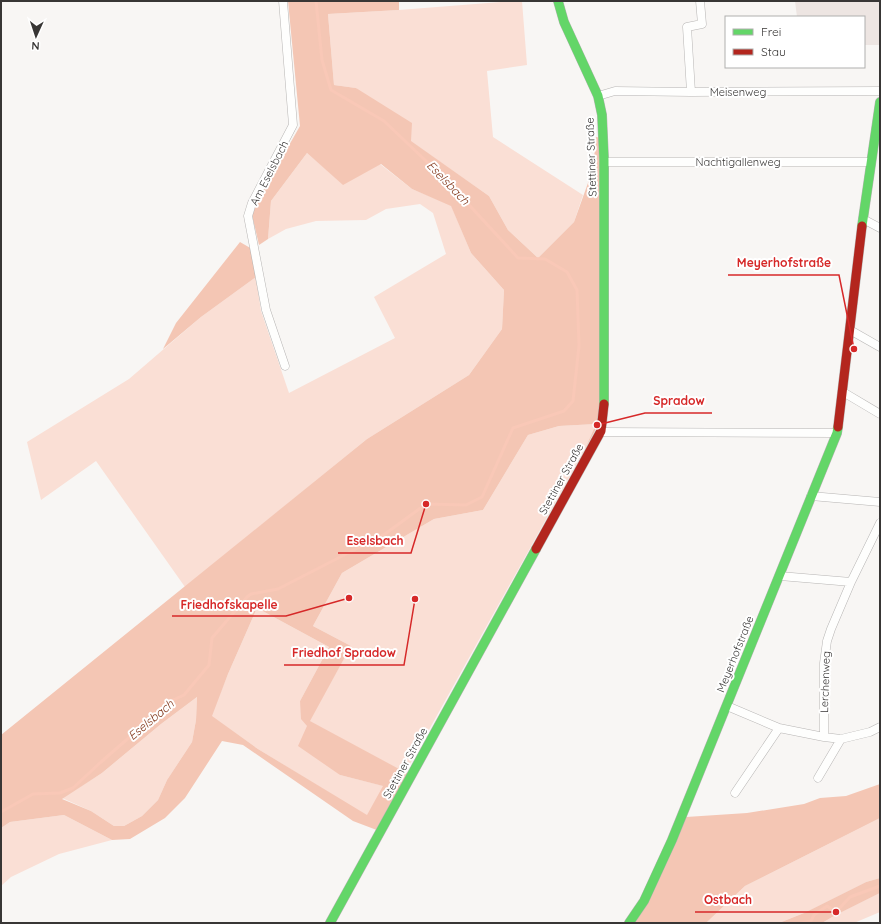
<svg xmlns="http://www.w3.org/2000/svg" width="881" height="924" font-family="Quicksand,sans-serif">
  <rect width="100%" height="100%" fill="#f8f6f4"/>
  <!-- built -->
  <path fill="#ede5e2" d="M795,1h85v44h-16v-28h-67z"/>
  <!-- green -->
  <path fill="#fadfd5" d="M514,1h8l5,64 -40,6 6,66 90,58 -9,27 -36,36 -30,-28 -19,-34 -79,-55 -54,-53 -22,-3 -6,-71 71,-4z
    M307,153l36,31 37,-20 32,25 39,16 20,48 33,37 -2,39 -33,46 -102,64 -182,148 -89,-126 -55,39 -14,-58 102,-63 72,-62 55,-40 5,34 28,82 106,-55 -21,-41 72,-43 -13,-41 -13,-9 -34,5 -20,11 -50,1 -30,8 -18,10 3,-38z
    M596,424l-12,27 -179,322 -96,-52 42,-75 -38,-20 29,-53 92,-54 49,-9 45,-75 31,-9z
    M257,608l72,39 -29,54 7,25 33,49 44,11 -17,30 -109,-67 -47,-33 17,-42z
    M197,697l-1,23 -4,22 -25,38 -9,20 -16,16 -18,10h-10l-23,-15 -29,-13 40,-25 59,-49z
    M64,815l48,25 -53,14 -48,23 -10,9v-58l9,-6z
    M880,818v60l-14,4 -62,31 -25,10h-73l39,-37z
    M880,893v19l-26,11h-32l12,-7z"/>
  <!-- forest -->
  <path fill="#f4c6b4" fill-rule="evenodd" d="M288,1h111v9l-71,4 6,71 22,3 56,35 -1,18 78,55 19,34 30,28 36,-36 19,-53 3,-32 6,1 -1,266 -5,25 -12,22 12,-27 -37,2 -31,9 -45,75 -49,9 -92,54 -29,53 38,20 -41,75 102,55 -30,56 -29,-11 -110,-76 -21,-4 -37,57 -20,20 -35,21 -18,1 -48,-25 -54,7 -9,6v-93l366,-296 102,-64 33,-46 2,-39 -33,-37 -20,-47 -39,-17 -31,-25 -38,21 -36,-32 -36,48 -3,38 -9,6 -7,-30 3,-10 45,-79zM257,608l72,39 -29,54 1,18 6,7 -9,20 42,29 43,11 -16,29 -109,-66 -46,-33 16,-42zM197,697l-1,23 -4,22 -25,38 -9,20 -16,16 -18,10h-10l-23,-15 -29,-12 40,-26 59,-49z
    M240,242l12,7 4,28 -55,40 -38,32 13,-26z
    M880,784v34l-135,68 -39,37h-71l51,-106 61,-4 57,-9 16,-6 26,-2z
    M880,878v15l-46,23 -12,7h-43l25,-10 62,-31z"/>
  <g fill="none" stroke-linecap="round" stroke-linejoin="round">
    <!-- stream -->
    <path stroke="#f9c8b7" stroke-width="3" d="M1,812l32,-18 27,-1 13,-5 28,-26 70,-61 13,-6 25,-30 3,-27 35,-41 4,-3 27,-5 107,-55 41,-30 40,1 16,-8 31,-69 51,-17 9,-10 6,-55 -2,-56 -10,-18 -22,-13 -27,-1 -71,-77 -63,-60 -53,-31 -9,-30 -6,-59
      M801,923l10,-2 3,-6 13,-9 9,6 14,-15 30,-11"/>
    <!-- street casing -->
    <g stroke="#b7b5b4" stroke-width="9">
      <path id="street" d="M283,1l10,124 -41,78 -4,13 18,94 19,56
        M691,92l-4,-65 15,-3 -2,-23
        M598,96l17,-5 76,1 189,-1
        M604,162h267
        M863,219l17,9
        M850,330l30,17
        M843,392l37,22
        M601,432l236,1
        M811,496l69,6
        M780,576l71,6
        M727,706l52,22 45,9 17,2 29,-7 10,-5
        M824,737v-74l3,-22 4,-12 20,-47 29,-59
        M818,778l23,-39
        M735,793l44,-65"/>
    </g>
    <!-- fast casing -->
    <g stroke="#b7b5b4" stroke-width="10">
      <path id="fast" d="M558,1l6,21 34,74 4,19 2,45v244
        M862,226l18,-124
        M330,923l206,-374
        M629,923l15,-22 28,-61 165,-407 1,-6"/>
    </g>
    <!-- jam casing -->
    <g stroke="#b7b5b4" stroke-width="10">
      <path id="jam" d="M838,427l24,-201
        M536,549l65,-118 3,-27"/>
    </g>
    <!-- street -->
    <use href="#street" stroke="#fefefd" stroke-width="8"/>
    <!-- fast -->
    <use href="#fast" stroke="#63d668" stroke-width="9"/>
    <!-- jam -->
    <use href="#jam" stroke="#b3261e" stroke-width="9"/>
  </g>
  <g text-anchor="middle" stroke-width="4" stroke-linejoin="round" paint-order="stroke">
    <!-- street labels -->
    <g font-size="11" fill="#383635" stroke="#fff">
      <text x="738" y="96">Meisenweg</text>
      <text transform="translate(591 157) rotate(-92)" y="4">Stettiner Straße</text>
      <text x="738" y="166">Nachtigallenweg</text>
      <text transform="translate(269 173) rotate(-63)" y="4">Am Eselsbach</text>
      <text transform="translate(561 479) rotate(-61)" y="4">Stettiner Straße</text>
      <text transform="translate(735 654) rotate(-68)" y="4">Meyerhofstraße</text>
      <text transform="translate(825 682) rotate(-88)" y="4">Lerchenweg</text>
      <text transform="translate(405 763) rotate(-61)" y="4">Stettiner Straße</text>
    </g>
    <!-- water labels -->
    <g font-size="12" font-style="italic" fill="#83381b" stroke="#fff">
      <text transform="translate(448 183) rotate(46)" y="4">Eselsbach</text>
      <text transform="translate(151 720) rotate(-40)" y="4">Eselsbach</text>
    </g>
  </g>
  <!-- callouts -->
  <path fill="none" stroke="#d62828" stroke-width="1.5" d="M854 349L839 275H728M597 425L645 413H712M426 504L411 553H338M349 598L286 616H172M415 599L404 665H284M836 912L760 912H695"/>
  <g fill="#d62828" stroke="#fff" stroke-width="1.5">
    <circle cx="854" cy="349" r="4"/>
    <circle cx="597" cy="425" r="4"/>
    <circle cx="426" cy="504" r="4"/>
    <circle cx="349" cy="598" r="4"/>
    <circle cx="415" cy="599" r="4"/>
    <circle cx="836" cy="912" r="4"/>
  </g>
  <g font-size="12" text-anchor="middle" font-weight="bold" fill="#d62828" stroke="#fff" stroke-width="4" stroke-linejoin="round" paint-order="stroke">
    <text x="784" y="267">Meyerhofstraße</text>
    <text x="679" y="405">Spradow</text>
    <text x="375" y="545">Eselsbach</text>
    <text x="229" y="609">Friedhofskapelle</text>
    <text x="344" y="657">Friedhof Spradow</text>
    <text x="728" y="904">Ostbach</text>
  </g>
  <!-- border -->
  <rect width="881" height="924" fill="none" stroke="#383635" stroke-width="4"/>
  <!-- legend -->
  <rect x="725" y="16" width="140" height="52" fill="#ffffff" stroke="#afafae"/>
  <rect x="733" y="29" width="20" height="6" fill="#63d668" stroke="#afafae"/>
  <text x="761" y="36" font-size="12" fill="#383635">Frei</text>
  <rect x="733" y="49" width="20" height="6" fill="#b3261e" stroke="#afafae"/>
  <text x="761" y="56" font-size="12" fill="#383635">Stau</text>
  <!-- north arrow -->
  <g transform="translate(36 36) rotate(183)" stroke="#ffffff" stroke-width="3" paint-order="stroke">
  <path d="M0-3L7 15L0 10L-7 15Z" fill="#383635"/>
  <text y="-6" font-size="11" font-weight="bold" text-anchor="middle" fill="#383635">N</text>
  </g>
</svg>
